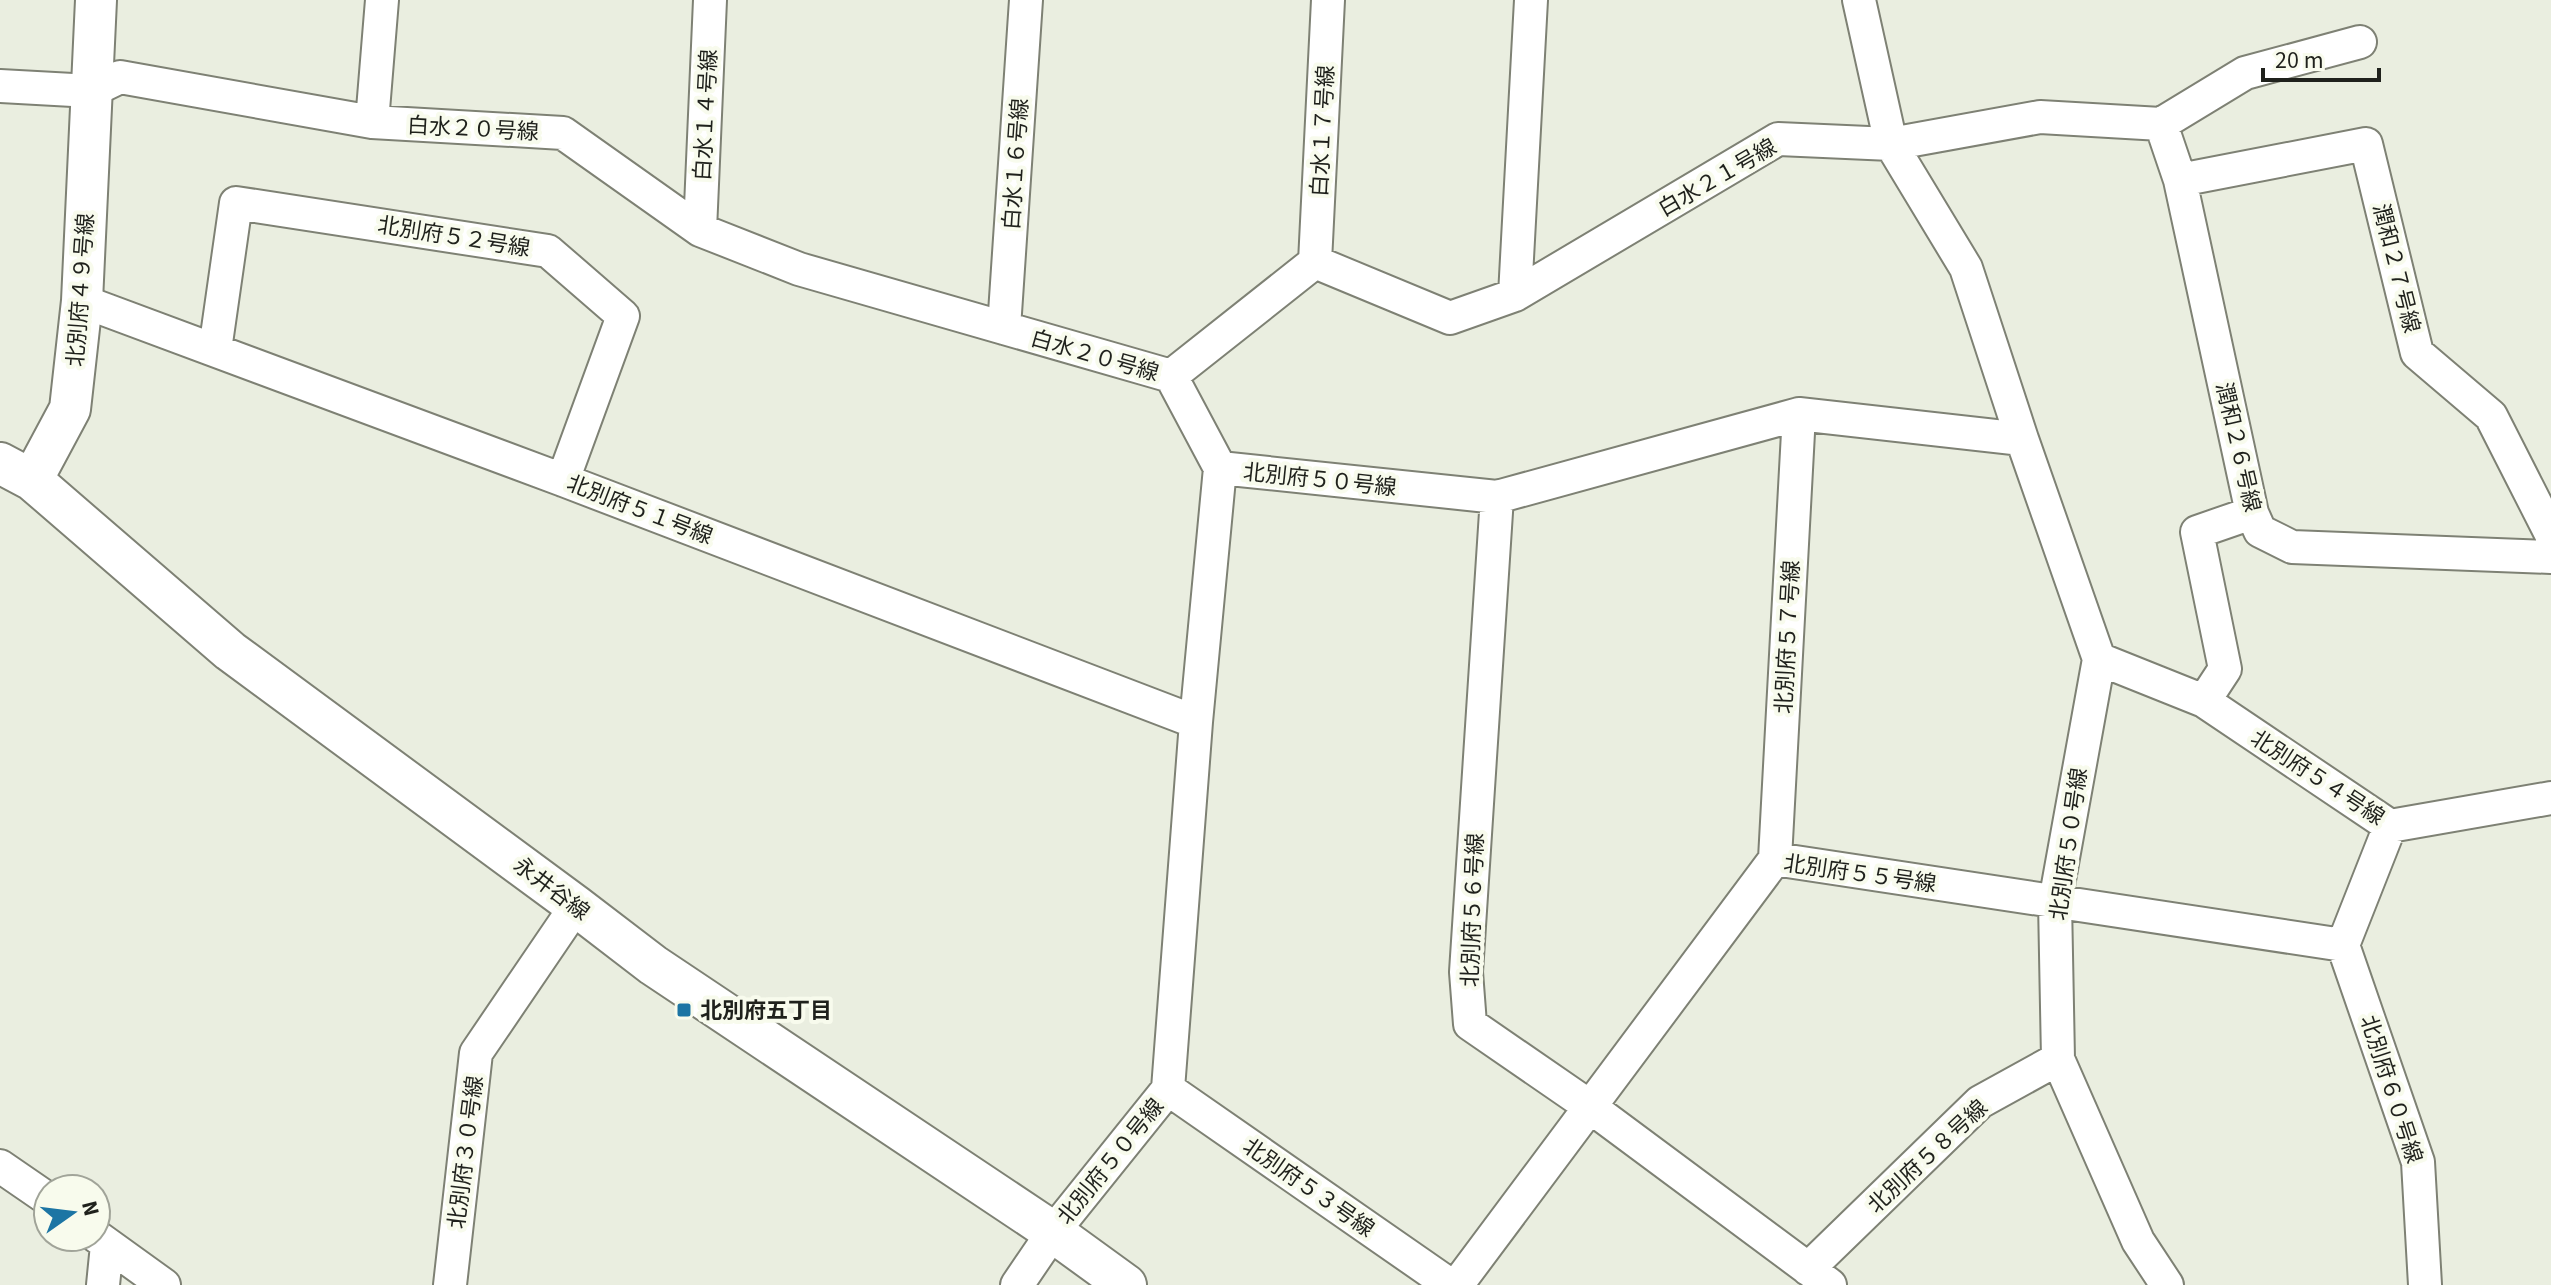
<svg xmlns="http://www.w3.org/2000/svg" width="2551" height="1285" font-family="'Source Sans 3','Noto Sans JP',sans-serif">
  <rect width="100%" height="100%" fill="#eaeee0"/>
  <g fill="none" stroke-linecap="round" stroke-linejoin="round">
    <!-- minor casing -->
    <g stroke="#7e8174" stroke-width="36">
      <path id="minor" d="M1859,0l32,144 75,124 56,171
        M0,86l91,5 29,-14 252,45 191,11 137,97 99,39 372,107 144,-114 135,56 65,-23 263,-156 113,5 149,-27 121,7 84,-51 115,-31
        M372,122l10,-122
        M2161,124l19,56 72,333 8,18 32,16 259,10
        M2180,180l186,-36 51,209 74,63 60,118
        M700,230l10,-230
        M1315,262l13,-262
        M1515,295l16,-295
        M82,301l481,179 633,242
        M1004,328l22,-328
        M215,350l21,-147 312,48 75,65 -60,164
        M1171,376l49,92
        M1497,497l-31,475 4,52 119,82 241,179
        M2099,659l105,42 186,125 161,-28
        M2204,701l21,-32 -28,-137 55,-19
        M1775,859l24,-445
        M2343,945l75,217 7,123
        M1168,1089l282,196
        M0,1166l48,33
        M96,1236l68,49
        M1808,1269l172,-167 78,-43
        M103,1285l4,-40
        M450,1285l26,-232 100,-147
        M1017,1285l36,-53 115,-143 28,-367 24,-254 277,29 302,-83 223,25 77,220 -44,243 3,157 80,182 29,44
        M1457,1285l318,-426 568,86 47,-119"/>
    </g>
    <!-- tertiary casing -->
    <g stroke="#7e8174" stroke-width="44">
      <path id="tertiary" d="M0,463l32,17 198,171 346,255 77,59 400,267 73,53
        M32,480l38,-71 12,-108 14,-301"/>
    </g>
    <!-- minor -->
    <use href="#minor" stroke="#fff" stroke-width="32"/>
    <!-- tertiary -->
    <use href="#tertiary" stroke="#fff" stroke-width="40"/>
  </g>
  <!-- markers -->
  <rect fill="#1c75a4" stroke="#f8fbed" stroke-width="3" x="676" y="1002" width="16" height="16" rx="4"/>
  <g text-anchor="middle" stroke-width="8" stroke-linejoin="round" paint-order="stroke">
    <!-- street labels -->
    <g font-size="22" fill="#1f211c" stroke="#f8fbed">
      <text transform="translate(705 115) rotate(-87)" y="8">白水１４号線</text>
      <text transform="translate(473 128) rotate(3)" y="8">白水２０号線</text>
      <text transform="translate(1322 131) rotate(-87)" y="8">白水１７号線</text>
      <text transform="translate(1015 164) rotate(-86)" y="8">白水１６号線</text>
      <text transform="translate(1717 177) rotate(-30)" y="8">白水２１号線</text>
      <text transform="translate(454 236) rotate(9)" y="8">北別府５２号線</text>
      <text transform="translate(2397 268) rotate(76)" y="8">潤和２７号線</text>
      <text transform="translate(80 290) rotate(-86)" y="8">北別府４９号線</text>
      <text transform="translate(1095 355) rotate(16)" y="8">白水２０号線</text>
      <text transform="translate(2239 447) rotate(77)" y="8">潤和２６号線</text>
      <text transform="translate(1320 479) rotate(6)" y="8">北別府５０号線</text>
      <text transform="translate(640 509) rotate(21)" y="8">北別府５１号線</text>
      <text transform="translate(1787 637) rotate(-87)" y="8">北別府５７号線</text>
      <text transform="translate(2318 777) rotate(33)" y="8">北別府５４号線</text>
      <text transform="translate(2068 844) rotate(-82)" y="8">北別府５０号線</text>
      <text transform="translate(1860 873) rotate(8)" y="8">北別府５５号線</text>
      <text transform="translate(552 888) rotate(37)" y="8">永井谷線</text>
      <text transform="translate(1472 910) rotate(-88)" y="8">北別府５６号線</text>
      <text transform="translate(2392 1089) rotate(72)" y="8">北別府６０号線</text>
      <text transform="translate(465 1152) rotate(-83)" y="8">北別府３０号線</text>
      <text transform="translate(1927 1156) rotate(-43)" y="8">北別府５８号線</text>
      <text transform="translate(1110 1161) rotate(-51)" y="8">北別府５０号線</text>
      <text transform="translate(1309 1187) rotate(35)" y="8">北別府５３号線</text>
    </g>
    <!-- poi labels -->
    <g font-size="22" font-weight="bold" fill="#1f211c" stroke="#f8fbed" text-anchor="start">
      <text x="700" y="1018">北別府五丁目</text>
    </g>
  </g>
  <!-- north arrow -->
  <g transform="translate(72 1213) rotate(76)"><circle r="38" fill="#f8fbed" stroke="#a1a499" stroke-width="2"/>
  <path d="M0-6L14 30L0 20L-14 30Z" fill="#1c75a4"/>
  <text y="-12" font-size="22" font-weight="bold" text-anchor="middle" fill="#1f211c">N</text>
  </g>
  <!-- scale -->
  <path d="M2263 68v12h116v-12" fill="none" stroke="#1f211c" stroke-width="4"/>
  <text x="2275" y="68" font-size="24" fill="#1f211c" stroke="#f8fbed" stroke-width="6" paint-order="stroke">20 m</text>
</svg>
